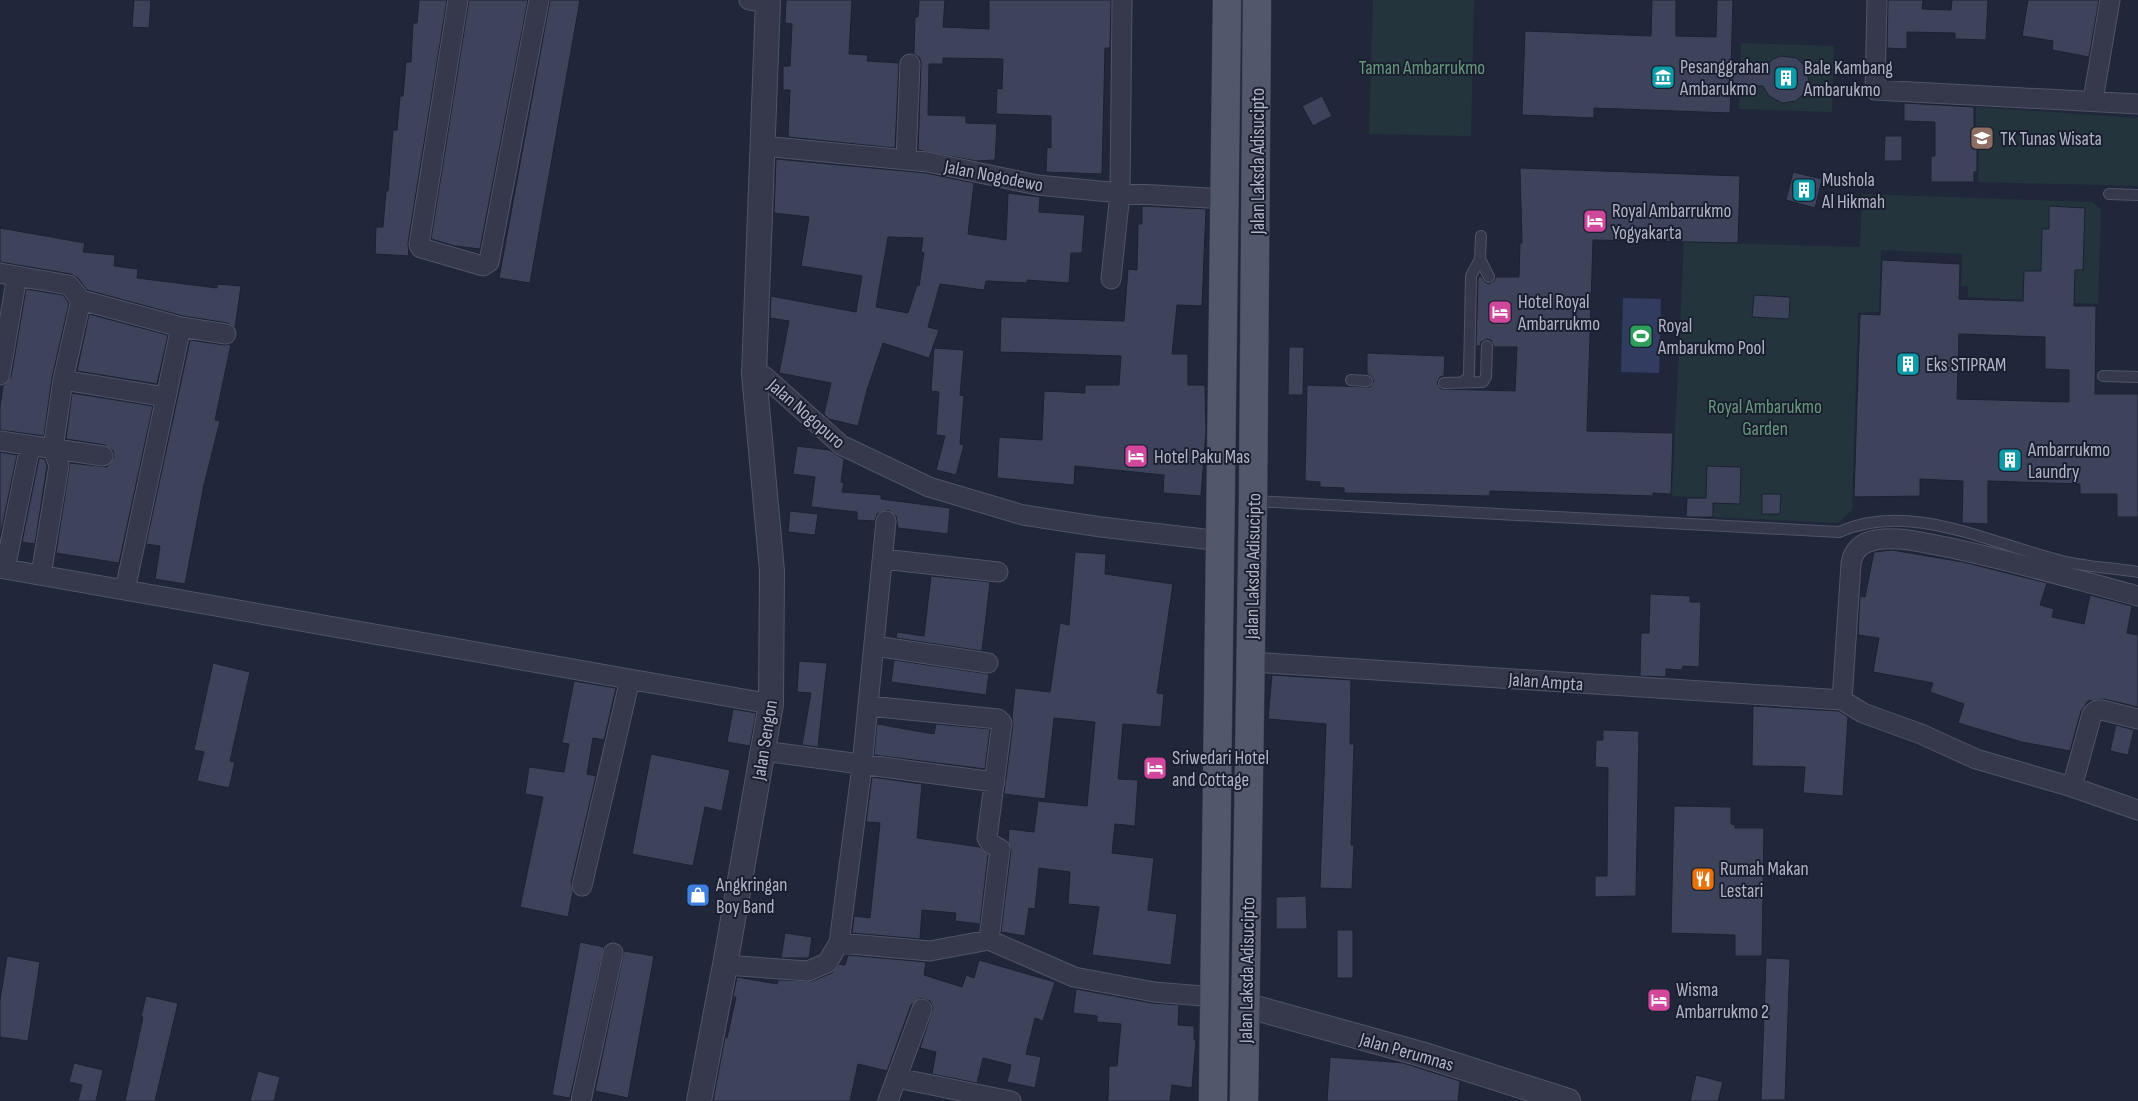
<svg xmlns="http://www.w3.org/2000/svg" width="2138" height="1101" font-family="'Sofia Sans Condensed',sans-serif">
  <rect width="100%" height="100%" fill="#21273b"/>
  <!-- green -->
  <path fill="#23343c" d="M1373,0h101l-3,136 -102,-2z
    M1741,43l93,3 -2,66 -93,-3z
    M1976,107l162,11v68l-160,-4 1,-43 -3,-1z
    M1862,194l231,8 8,8 -3,94 -130,-7v-11h-7l1,-32 -81,-4 -2,62 -21,1 -6,197 -14,13 -125,-6v-10l-14,-9 -27,-2 12,-254 176,5z"/>
  <!-- water -->
  <path fill="#323c61" d="M1623,298l38,1 -2,74 -38,-1z"/>
  <!-- building -->
  <path fill="#3d435b" stroke="#1c2132" fill-rule="evenodd" d="M134,0h17l-2,28 -17,-1z
    M419,0h28l-39,243 1,13 -34,-2 1,-27h7l3,-36h2l5,-61h4l3,-34h3l3,-34h5l2,-39h4z
    M469,0h59l-48,249 -25,-3 -24,-7z
    M550,0h30l-50,283 -31,-5z
    M786,0h66l-3,54 19,1 -1,6 32,2 -4,85 -107,-11 2,-47h-7v-24h7l2,-42 -7,-1z
    M919,0h26l-2,27 46,2v-29h122l-1,48h-5l-3,126 -56,-2 1,-25 4,1v-32l-55,-2 1,-26 5,1 1,-30 -60,-1v6h-14l-1,51 38,1v7l31,1 -2,36 -19,1 -58,-11 3,-86 -1,-6 -6,-4 1,-37h3z
    M1652,0h24v36l40,1 1,-37h16l-2,68 32,1 10,-10 8,-3 16,2 10,11 2,15 -2,7 -11,10 -14,2 -13,-7 -6,-10h-32l-1,27 -136,-5v10l-72,-3 3,-84 126,5z
    M1888,0h35l-1,9 29,1 1,-10h36l-2,40 -31,-1v-6l-48,-1v17l-20,-1z
    M2028,0h71l-10,57 -37,-7 1,-9 -31,-5z
    M1322,96l10,20 -19,10 -11,-20z
    M1904,103l70,4v33h3v32h-3v10h-43v-26h4v-34l-31,-1z
    M1885,136h17v25h-18z
    M776,159l150,14 48,10 -6,51 38,6 2,-47 32,4 -1,15 46,3 -3,38h-11l-2,30 -42,-3v3l-41,-2 -2,9 -44,-6 -12,43 11,3 -10,28 -46,-15 -16,47 -9,36 -29,-7 -5,-5 7,-31 -52,-10 10,-52 -19,-3 1,-22 85,16 6,-36 -61,-10 8,-49 -35,-4zM888,237l35,1 -2,14 3,1 -5,33 -2,-1 -9,28 -32,-6z
    M1520,168l220,8 -2,67 -145,-3 -6,191 86,2 -2,61 -18,-1v3l-163,-5v5l-146,-3v-5l-24,-1v-5l-15,-1 2,-96 63,2 4,-6 -3,-5 -4,-2v-21l78,3 -1,20 -4,1 -3,6 4,6 74,2 2,-44h-23l-3,-7 -4,-1 -6,3 -1,4h-4l2,-68 3,-2 4,6 4,2 5,-3 2,-4h23l1,-34h2z
    M1793,172l29,7 -7,29 -29,-8z
    M1142,206l64,3 -4,97 -25,-1 -5,49h16v31h17l1,46 -5,65 -38,-3 1,-18 -89,-9 -1,19 -77,-7 2,-41 43,3 2,-49 41,2v-8h34l2,-29 -121,-4 1,-35 123,4 4,-52 9,1 1,-46h4z
    M2049,206l36,2 -2,62h-8l-1,36h22l-1,88h43v123h-21v-23h-37v-10l-92,-3v43l-26,-1 1,-42 -43,-2v17l-66,1 6,-183 20,1 2,-55 78,4 -1,35 64,2 1,-30h17l1,-42h7zM1959,334l86,3v32l24,1v32l-112,-3z
    M0,228l85,15 -2,9 32,3 -1,11 24,3 -1,9 80,10v-4l24,2 -6,42 -7,-5 -45,-7 -96,-26 -9,-12 -7,-4 -71,-12z
    M26,289l37,6 6,8 -17,75 -8,58 -44,-6v-23l3,-21 8,-9z
    M1754,295l36,2 -1,22 -37,-2z
    M89,314l79,21 -11,49 -80,-13z
    M190,340l34,5 7,-1 -16,76 5,1 -16,64 -19,99 -30,-5 5,-33 -14,-2z
    M1289,347h15l-1,48h-15z
    M934,348l30,2 -4,45 4,1 -4,48 4,1 -8,30 -20,-5 9,-34 -9,-1 3,-43 -8,-1z
    M72,393l81,13 -34,157 -63,-10 14,-90 37,4 7,-10 -1,-6 -8,-6 -39,-6z
    M797,446l32,4 15,9 -3,23 3,1 -2,9 39,3v4l69,9 -2,26 -50,-6 -2,-12 -8,-6 -11,4 -2,7 -18,-1v-8l-46,-5 4,-30 -22,-3z
    M0,452l17,3 -17,82z
    M39,458l6,1 2,7 -12,78 -13,-2z
    M1707,466l34,1 -1,37 -27,-1v14h-27l1,-19h19z
    M1762,494h19l-1,20h-18z
    M790,511l28,3 -3,21 -27,-3z
    M1892,550l71,12 84,21 -7,22 14,4 -2,8 32,7 6,-29 42,11 -5,27 11,2v72l-34,-8 -16,2 -7,10 -11,40 -48,-9 -64,-19 6,-19 -34,-12 3,-9 -60,-11 6,-34 -21,-3 2,-39 5,1 9,-45z
    M1075,552l31,2 -1,20 68,10 -16,109 7,1 -3,33 -38,-3 -5,55 20,1 -3,46 -20,-2 -3,29 42,5 -6,52 29,4 -6,51 -79,-10 7,-48 -31,-3 2,-32 -31,-4 -4,41 -6,-1 -4,28 -24,-4 10,-82 -3,-8 1,-13 25,3 4,-31 49,5 8,-84 -41,-4 -9,81 -41,-5 9,-70 -1,-7 3,-29 35,4 10,-69 9,2z
    M931,576l59,6 -8,69 -86,-13 1,-6 27,4z
    M1650,594l40,2v6h11l-2,65 -16,-1 -1,4 -16,-1v8l-26,-1 1,-43h8z
    M894,660l95,14 -3,21 -95,-13z
    M799,661l28,2 -9,84 -16,-2 9,-52 -14,-1z
    M213,663l37,9 -20,89 5,1 -6,26 -32,-7 7,-29 -10,-2z
    M1272,675l79,5 -1,64h4l-3,101h3l-2,44 -32,-1 6,-164 -58,-5z
    M574,681l42,7 -12,52 -11,-2 -6,36 9,2 -25,107 2,9 -5,25 -48,-10 23,-110 -18,-3 4,-27 35,5 5,-28 -7,-1z
    M1753,706l86,5 9,6 -5,79 -40,-3 2,-26 -53,-1z
    M733,709l23,4 -6,33 -23,-4z
    M877,724l57,10 2,-10 54,5 -5,40 -111,-14z
    M2116,725l18,5 -6,25 -18,-4z
    M1603,730l36,1 -3,165 -41,1v-21h12l1,-108 -13,-1 1,-27h7z
    M651,754l79,16 -8,41 -17,-4 -12,59 -61,-12z
    M872,777l50,7 -5,54 63,9 8,8 -8,69 -25,-3 1,-8 -34,-3 -2,29 -68,-6 2,-17 16,2 10,-95 -14,-1z
    M1674,806l57,1v17l4,1v3h29l-2,128h-27v-21l-64,-2z
    M1306,896l1,33h-31v-32z
    M1337,930h16v48h-16z
    M785,933l27,4 -3,21h-28z
    M580,942l24,5 -34,151 -18,-3z
    M624,951l30,5 -26,142 -33,-7z
    M848,955l78,7 -2,13 38,12 4,-12 8,3 5,-18 76,22 -12,39 -8,-3 -9,36 15,3 -6,31 -28,-6 4,-17 -28,-7 -6,25 -45,-9 4,-22 -16,-4 13,-40 -3,-7 -9,-3 -10,7 -24,66 -29,-7 -8,37h-137l12,-64 2,1 9,-41h-3l4,-20 40,7 1,-4 34,1 20,-8 7,-9 6,1z
    M7,956l33,6 -12,79 -28,-4v-37z
    M1766,958l24,1 -5,141h-24z
    M1076,989l76,14 27,2 -1,20 16,1v14h2l-4,48 -20,-3 -2,16h-62l1,-35h8l4,-42 -24,-2v-6l-24,-3z
    M146,996l32,7 -23,98h-30l18,-84h-2z
    M1330,1057l73,6 57,18 -2,20h-131z
    M74,1063l29,7 -7,31h-18l4,-16 -13,-3z
    M258,1071l22,6 -6,24h-24z
    M1696,1075l27,7 -5,19h-28z"/>
  <g fill="none" stroke-linecap="round" stroke-linejoin="round">
    <!-- service casing -->
    <g stroke="#505466" stroke-width="12">
      <path id="service" d="M2109,194l29,1
        M1480,259l9,18
        M2103,376l35,1
        M1351,380l16,1
        M1444,383l39,-1 3,-5 1,-31
        M1461,383l7,-5 1,-4 2,-98 9,-17 1,-23
        M1254,501l585,31c71,-32 152,12 223,29 25,6 51,7 76,11"/>
    </g>
    <!-- minor casing -->
    <g stroke="#505466" stroke-width="21">
      <path id="minor" d="M458,0l-39,245 2,3 62,18 6,-4 50,-262
        M749,0l18,3
        M1877,0l-2,90 263,14
        M2093,100l17,-100
        M763,146l165,16 109,23 83,8 106,6
        M906,160l4,-96
        M0,273l69,12 12,15 100,27 45,7
        M1111,279l9,-86 2,-193
        M754,374l10,2 77,69 88,42 94,28 78,12 120,14
        M0,375l17,-99
        M63,380l103,17
        M0,441l103,15
        M883,559l115,13
        M0,568l771,136
        M5,569l25,-123
        M41,575l18,-110 -6,-16 10,-69 18,-80
        M125,590l56,-263
        M875,646l113,17
        M1251,662l591,38 21,13 58,21 55,25 96,28 66,23
        M1842,700l9,-136c2,-14 11,-22 25,-24 21,-4 44,2 65,6 66,13 132,33 197,50
        M869,706l129,13 4,4 -15,115 4,6 9,5 -11,91
        M763,751l232,31
        M2072,787l20,-73 5,-4h5l36,9
        M582,886l48,-207
        M839,943l91,8 59,-11 85,37 80,15 61,5
        M725,965l83,6 19,-8 12,-20 23,-177 24,-245
        M897,1078l114,23
        M581,1101l32,-148
        M888,1101l34,-92"/>
    </g>
    <!-- tertiary casing -->
    <g stroke="#505466" stroke-width="26">
      <path id="tertiary" d="M1245,1005l176,49 147,47
        M699,1101l26,-136 46,-261 1,-133 -18,-197 14,-374"/>
    </g>
    <!-- primary casing -->
    <g stroke="#3e4354" stroke-width="29">
      <path id="primary" d="M1213,1101l14,-1101
        M1244,1101l9,-600 4,-501"/>
    </g>
    <!-- service -->
    <use href="#service" stroke="#35394b" stroke-width="10"/>
    <!-- minor -->
    <use href="#minor" stroke="#35394b" stroke-width="19"/>
    <!-- tertiary -->
    <use href="#tertiary" stroke="#35394b" stroke-width="24"/>
    <!-- primary -->
    <use href="#primary" stroke="#52586b" stroke-width="28"/>
  </g>
  <!-- icons -->
  <defs>
    <g id="museum-square" transform="scale(1.25)"><rect x="-9" y="-9" width="18" height="18" rx="4" fill="#0f9aa8" stroke="#1a1f30"/><path d="M0-6L6-3V-2H-6V-3ZM-5-1h2V3h-2ZM-1-1h2V3h-2ZM3-1h2V3H3ZM-6 4H6V6H-6Z" fill="#fff"/></g>
    <g id="building-square" transform="scale(1.25)"><rect x="-9" y="-9" width="18" height="18" rx="4" fill="#0f9aa8" stroke="#1a1f30"/><path d="M-4-6H4V6H1V3H-1V6H-4ZM-2.5-4.3h1.7v1.8h-1.7ZM.8-4.3h1.7v1.8H.8ZM-2.5-1h1.7V.8h-1.7ZM.8-1h1.7V.8H.8Z" fill="#fff"/></g>
    <g id="school-square" transform="scale(1.25)"><rect x="-9" y="-9" width="18" height="18" rx="4" fill="#8d6e63" stroke="#1a1f30"/><path d="M0-5L7-2L0 1L-7-2ZM-4 1L0 2.5L4 1V4Q0 6-4 4Z" fill="#fff"/></g>
    <g id="hotel-square" transform="scale(1.25)"><rect x="-9" y="-9" width="18" height="18" rx="4" fill="#d1479c" stroke="#1a1f30"/><path d="M-6-4.5h1.5V1H6V5H4.5V3h-9V5H-6ZM-4 0a1.8 1.8 0 1 1 3.6 0ZM.5 0V-2.5h3Q6-2.5 6 0Z" fill="#fff"/></g>
    <g id="stadium-square" transform="scale(1.25)"><rect x="-9" y="-9" width="18" height="18" rx="4" fill="#2e9e5b" stroke="#1a1f30"/><path d="M0-5a6.5 5 0 1 0 0 10a6.5 5 0 1 0 0-10ZM-3.5-1.8h7v3.6h-7Z" fill="#fff"/></g>
    <g id="restaurant-square" transform="scale(1.25)"><rect x="-9" y="-9" width="18" height="18" rx="4" fill="#e8710a" stroke="#1a1f30"/><path d="M-5-6h1v4h1v-4h1v4h1v-4h1v5L-1.5 .5V6h-2V.5L-5-1ZM5-6V6H3V1.5H1.5Q1.5-4 5-6Z" fill="#fff"/></g>
    <g id="shop-square" transform="scale(1.25)"><rect x="-9" y="-9" width="18" height="18" rx="4" fill="#3f7fe0" stroke="#1a1f30"/><path d="M-5-2.5h2.3a2.7 3.5 0 0 1 5.4 0H5L5.5 6h-11ZM-1.5-2.5h3a1.5 2.3 0 0 0-3 0Z" fill="#fff"/></g>
  </defs>
  <g fill-rule="evenodd">
    <use href="#museum-square" x="1663" y="77"/>
    <use href="#building-square" x="1786" y="78"/>
    <use href="#school-square" x="1982" y="138"/>
    <use href="#building-square" x="1804" y="190"/>
    <use href="#hotel-square" x="1595" y="221"/>
    <use href="#hotel-square" x="1500" y="312"/>
    <use href="#stadium-square" x="1641" y="336"/>
    <use href="#building-square" x="1908" y="364"/>
    <use href="#hotel-square" x="1136" y="456"/>
    <use href="#building-square" x="2010" y="460"/>
    <use href="#hotel-square" x="1155" y="768"/>
    <use href="#restaurant-square" x="1703" y="879"/>
    <use href="#shop-square" x="698" y="895"/>
    <use href="#hotel-square" x="1659" y="1000"/>
  </g>
  <g text-anchor="middle" stroke-width="4" stroke-linejoin="round" paint-order="stroke">
    <!-- poi labels -->
    <g font-size="19" fill="#b0b4c7" stroke="#1a1f30" text-anchor="start">
      <text x="1680" y="73">Pesanggrahan<tspan x="1680" dy="22">Ambarukmo</tspan></text>
      <text x="1804" y="74">Bale Kambang<tspan x="1804" dy="22">Ambarukmo</tspan></text>
      <text x="2000" y="145">TK Tunas Wisata</text>
      <text x="1822" y="186">Mushola<tspan x="1822" dy="22">Al Hikmah</tspan></text>
      <text x="1612" y="217">Royal Ambarrukmo<tspan x="1612" dy="22">Yogyakarta</tspan></text>
      <text x="1518" y="308">Hotel Royal<tspan x="1518" dy="22">Ambarrukmo</tspan></text>
      <text x="1658" y="332">Royal<tspan x="1658" dy="22">Ambarukmo Pool</tspan></text>
      <text x="1926" y="371">Eks STIPRAM</text>
      <text x="2028" y="456">Ambarrukmo<tspan x="2028" dy="22">Laundry</tspan></text>
      <text x="1154" y="463">Hotel Paku Mas</text>
      <text x="1172" y="764">Sriwedari Hotel<tspan x="1172" dy="22">and Cottage</tspan></text>
      <text x="1720" y="875">Rumah Makan<tspan x="1720" dy="22">Lestari</tspan></text>
      <text x="716" y="891">Angkringan<tspan x="716" dy="22">Boy Band</tspan></text>
      <text x="1676" y="996">Wisma<tspan x="1676" dy="22">Ambarrukmo 2</tspan></text>
    </g>
    <!-- park labels -->
    <g font-size="19" fill="#66997c" stroke="#1a1f30">
      <text x="1422" y="74">Taman Ambarrukmo</text>
      <text x="1765" y="413">Royal Ambarukmo<tspan x="1765" dy="22">Garden</tspan></text>
    </g>
    <!-- street labels -->
    <g font-size="19" fill="#b0b4c7" stroke="#1a1f30">
      <text transform="translate(1257 161) rotate(-90)" y="7">Jalan Laksda Adisucipto</text>
      <text transform="translate(994 175) rotate(11)" y="7">Jalan Nogodewo</text>
      <text transform="translate(807 413) rotate(41)" y="7">Jalan Nogopuro</text>
      <text transform="translate(1252 566) rotate(-89)" y="7">Jalan Laksda Adisucipto</text>
      <text transform="translate(1546 681) rotate(4)" y="7">Jalan Ampta</text>
      <text transform="translate(764 740) rotate(-81)" y="7">Jalan Sengon</text>
      <text transform="translate(1246 970) rotate(-89)" y="7">Jalan Laksda Adisucipto</text>
      <text transform="translate(1407 1051) rotate(16)" y="7">Jalan Perumnas</text>
    </g>
  </g>
</svg>
